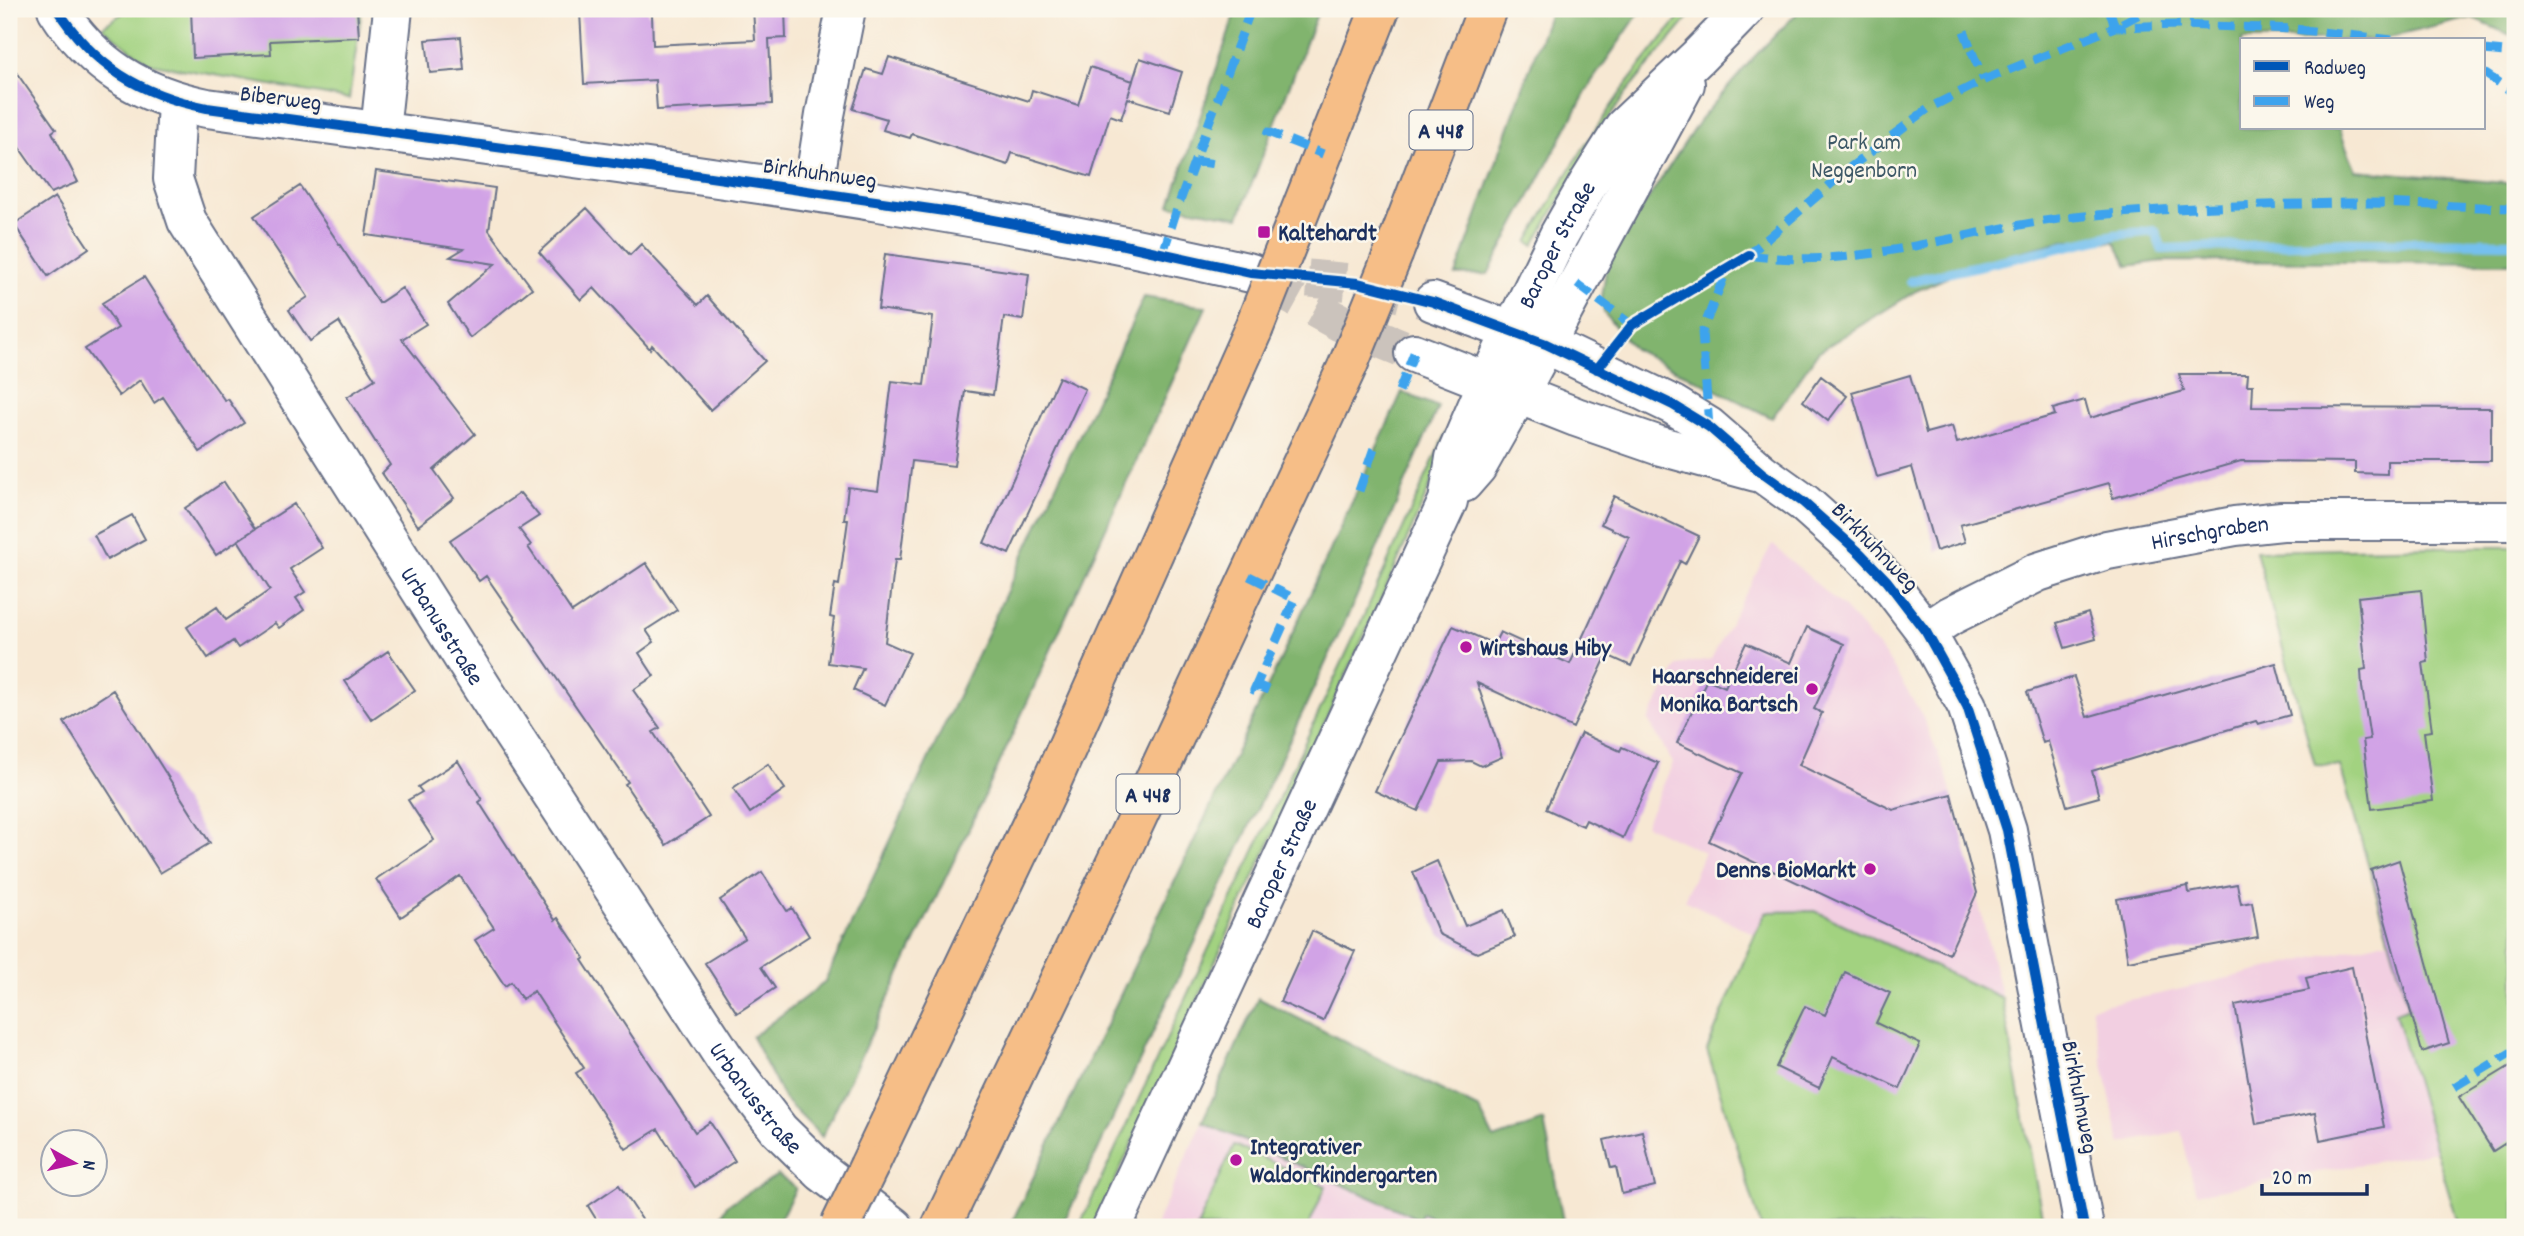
<svg xmlns="http://www.w3.org/2000/svg" width="2524" height="1236" font-family="Dekko,sans-serif">
  <rect width="100%" height="100%" fill="#fbf7ec"/>
  <filter id="ink" filterUnits="userSpaceOnUse"><feTurbulence type="fractalNoise" baseFrequency=".0143" numOctaves="2"/><feDisplacementMap in="SourceGraphic" scale="14" xChannelSelector="R" yChannelSelector="G"/><feConvolveMatrix kernelMatrix="1 2 1 2 8 2 1 2 1" color-interpolation-filters="sRGB"/></filter>
  <filter id="wash" filterUnits="userSpaceOnUse"><feTurbulence type="fractalNoise" baseFrequency=".00686" numOctaves="4" result="noise"/><feDisplacementMap in="SourceGraphic" scale="28" xChannelSelector="R" yChannelSelector="G"/><feGaussianBlur stdDeviation="1.57" result="paint"/><feColorMatrix in="noise" values="0 0 0 0 0 0 0 0 0 0 0 0 0 0 0 0 0 1.4 0 .05"/><feComposite in="paint" operator="in"/></filter>
  <g filter="url(#wash)">
    <rect width="100%" height="100%" fill="#f7e8d3"/>
    <!-- built -->
    <path fill="#f2cfe1" d="M1772,544l73,65 43,50 34,56 25,61 55,222 -187,-87 -49,1 -11,22 -71,-34 20,-48 -59,-27 28,-62 -25,-43 30,-55 33,-6z
      M2390,940l20,68 -15,5 41,138 -240,43 -15,-63 -61,13 -29,-137 69,-13z
      M1202,1122l216,96 3,-5 32,14h-298z"/>
    <!-- green -->
    <path fill="#a2d280" stroke="#5e806f" stroke-width="2" d="M129,9h233l-13,90 -201,-36 -46,-36z
      M1687,9h9l-70,84 -33,49 -59,103 -6,-3c46,-83 96,-162 159,-233z
      M1446,432l-4,27 -53,122 -295,646h-15l288,-618z
      M2440,547h75v680h-56l-64,-214 14,-5 -69,-242 -25,-1 -59,-214z
      M1815,911l187,87 42,229h-283l-54,-177 48,-116 11,-22z
      M1234,1145l92,41 -18,41h-111z"/>
    <!-- forest -->
    <path fill="#81b46e" stroke="#4e7266" stroke-width="2" d="M1237,9h82l-80,208 -69,-12z
      M1551,9h91l-50,72 -104,193 -32,1z
      M1801,9h714v28l-44,-19 -92,22h-137v88h98l4,14 12,28 159,14v79l-352,-2 -35,5 -13,-24 -50,-2 -83,22 -66,29 -98,61 -46,66 -138,-69 -30,-36 -2,-16 4,-27 4,-13 89,-136 55,-64z
      M1144,297l62,10 -220,486 -164,344 -37,-37 -33,-63 72,-54z
      M1402,392l36,15 -83,193 -287,614 -10,13h-39l-8,-3 267,-559z
      M1258,998l221,111 15,30 50,-18 20,105 -111,1 -31,-14 -3,6 -217,-97z
      M778,1175l18,13 -20,39h-61l12,-22z"/>
    <g fill="none" stroke-linecap="round" stroke-linejoin="round">
      <!-- stream -->
      <path stroke="#74c0ee" stroke-width="10" d="M1911,281l204,-46 40,-4 7,18 188,-7 165,1"/>
    </g>
    <g id="blocks">
      <!-- building -->
      <path fill="#d1a3e6" d="M191,9h166l2,28 -89,4 1,13 -78,4z
        M648,9v5h4l1,31 102,-5 -2,-31h32l1,29 -17,1 3,65 -115,6 -2,-30 -71,4 -4,-72z
        M461,37l3,33 -34,3 -4,-33z
        M889,57l140,44 3,-11 46,15 12,-38 43,14 -5,15 12,-38 42,14 -12,39 -42,-13 -7,21 -11,-4 -19,62 -79,-24 -4,12 -96,-31 -2,4 -27,-8 4,-11 -34,-10 13,-40 17,5z
        M9,62l47,67 -4,3 26,50 -27,11 -42,-60z
        M376,171l119,17 -6,42 43,58 -62,50 -22,-34 47,-40 -45,-7 13,-8 -97,-14z
        M300,186l79,117 23,-15 24,36 -24,15 73,95 -41,36 20,28 -36,28 -36,-53 8,-8 -43,-68 28,-18 -36,-57 -29,19 -21,-31 19,-13 -54,-81z
        M55,197l34,51 -41,28 -34,-52z
        M587,208l43,47 11,-11 57,61 9,-9 58,65 -55,49 -58,-65 -2,4 -56,-61 -13,12 -42,-48z
        M885,254l144,20 -6,46 -19,-3 -11,78 -28,-4 -11,75 -42,-5 -12,99h-5l-10,82 25,11 -25,52 -32,-15 10,-22 -35,-5 6,-45 -4,-1 5,-33 4,1 9,-65h-4l4,-33 30,4 14,-110 32,4 9,-68 -55,-8z
        M144,277l59,93 22,31 3,-2 16,24 -44,29 -37,-55 -9,6 -14,-23 -21,16 -34,-47 33,-21 -16,-25z
        M2179,374h69l-1,11h6l-1,22 239,1v53h-104v13l-32,-1v-11l-114,-1 -128,37 -4,-15 -149,42 5,17 -29,9 -24,-84 -35,10 -25,-85 58,-17 16,58 26,-7 5,17 98,-28 -2,-6 32,-9 5,18 94,-27z
        M1821,376l26,20 -19,25 -25,-20z
        M1059,377l26,12 -76,165 -25,-11z
        M224,482l31,47 -39,26 -31,-47z
        M520,493l19,23 -20,13 12,16 -3,2 44,65 74,-49 31,47 -31,20 8,12 -15,11 15,23 -21,14 27,38 -7,4 56,85 -43,28 -41,-61 3,-2 -142,-206 -7,5 -29,-41z
        M1614,496l85,40 -14,28 -5,-3 -49,105 -24,-11 -34,73 -96,-45 25,74 -21,9 -10,-5 -30,1 -23,49 -43,-20 78,-165 41,18 6,-12 70,32 59,-127 -28,-13z
        M294,504l28,44 -32,21 15,23 -9,6 8,12 -25,18 -4,-5 -37,25 -5,-7 -25,17 -21,-31 30,-20 9,13 44,-30 -32,-50z
        M132,515l13,24 -38,21 -13,-25z
        M2421,590l7,72 -5,1 9,68 -8,1 9,69 -61,8 -9,-69 7,-1 -8,-52 -1,-17 5,-1 -8,-72z
        M2088,613l8,26 -31,9 -8,-25z
        M1807,627l37,17 -30,65 8,4 -23,52 94,45 58,-16 26,99 -28,61 -240,-113 33,-68 -65,-30 30,-64 18,8 21,-44 45,20z
        M388,651l27,39 -43,30 -27,-39z
        M2276,663l14,52 -32,9 -2,-3 -164,50 7,26 -32,9 -19,-65 -5,2 -16,-51 47,-15 13,40z
        M113,690l97,153 -50,30 -96,-151z
        M1581,733l39,18 2,-4 36,16 -35,75 -37,-18 -3,6 -37,-17z
        M458,761l24,39 -3,2 76,118 3,-2 27,40 -3,2 113,172 15,-10 25,39 -40,26 -37,-58 -32,20 -50,-76 8,-5 -50,-77 -12,8 -11,-17 -6,4 -30,-46 19,-12 -34,-52 -59,41 -25,-38 58,-39 -26,-40 14,-8 -4,-5z
        M768,764l17,25 -35,24 -17,-25z
        M2399,860l50,183 -27,9 -51,-182z
        M1437,861l28,65 39,-16 11,27 -38,16 -38,-19 -26,-62z
        M762,872l25,39 5,-3 17,28 -48,31 14,21 -38,25 -32,-50 40,-25 -25,-38z
        M2237,884l4,20 11,-2 6,35 -130,24 -11,-62 71,-13 1,7z
        M1312,931l43,20 -32,70 -43,-19z
        M2352,967l32,160 -64,13 -5,-27 -59,11 -21,-119 74,-15 -3,-12z
        M1845,972l45,21 -14,30 44,21 -20,45 -67,-32 -14,31 -43,-21 29,-61 20,9z
        M2515,1063v74l-22,14 -34,-54z
        M1642,1131l13,55 -33,8 -6,-27 -5,1 -7,-28z
        M619,1185l28,42h-46l-13,-21z"/>
    </g>
  </g>
  <g filter="url(#ink)">
    <use href="#blocks" fill-opacity="0" stroke="#687087" stroke-width="2"/>
    <g fill="none" stroke-linecap="round" stroke-linejoin="round">
      <!-- minor-tunnel -->
      <path stroke="#cbc3bc" stroke-width="38" stroke-dasharray="38 19" stroke-linecap="butt" d="M1251,273l107,10 75,19
        M1265,281l76,42 73,30"/>
      <!-- minor casing -->
      <g stroke="#687087" stroke-width="42">
        <g id="minor">
          <path d="M57,9c36,57 84,86 150,99 98,13 197,27 295,40 251,34 502,68 749,125"/>
          <path id="s1" d="M177,102l-4,77 14,42 296,468 242,370 54,71 43,42 72,55"/>
          <path d="M380,131l13,-122"/>
          <path d="M813,191l12,-76 21,-106"/>
          <path d="M1433,302l113,42 127,61 36,22 53,46 42,30 56,50 27,28 39,51 41,74 40,124 77,397"/>
          <path d="M1414,353l162,64 81,28 99,27"/>
          <path d="M1463,483l14,-16 42,-74 166,-309"/>
          <path id="s2" d="M1926,632l24,-16 88,-44 69,-22 128,-24 47,-5h233"/>
          <path id="s3" d="M1112,1227l336,-726 7,-43 33,-77 71,-146 29,-51 36,-57 74,-70 47,-48"/>
        </g>
      </g>
      <!-- highway casing -->
      <g stroke="#687087" stroke-width="42">
        <path id="highway" d="M1294,227l86,-218
          M1394,252l93,-243
          M869,1166l179,-376 205,-460
          M941,1227l179,-373 228,-489"/>
      </g>
      <!-- minor -->
      <use href="#minor" stroke="#fff" stroke-width="38"/>
      <!-- highway -->
      <use href="#highway" stroke="#f6be87" stroke-width="38"/>
      <!-- highway-bridge casing -->
      <g stroke="#687087" stroke-width="42" stroke-linecap="butt">
        <path id="highway-bridge" d="M1253,330l41,-103
          M1348,365l46,-113
          M840,1226l29,-60"/>
      </g>
      <!-- highway-bridge -->
      <use href="#highway-bridge" stroke="#f6be87" stroke-width="38"/>
      <!-- quiet -->
      <path stroke="#3da3ed" stroke-width="9" stroke-dasharray="18 9" stroke-linecap="butt" d="M2109,9l6,18 34,-18
        M1964,31l6,15
        M1971,50l13,30
        M2484,50l31,3
        M2484,73l31,21
        M1267,136l1,-4 55,22
        M1195,161l19,3
        M1163,253l14,-44 74,-200
        M1749,255c109,17 218,-27 326,-38 93,-9 187,-13 281,-14 53,0 106,4 159,5
        M1746,257l106,-91 77,-58 55,-28 131,-53 67,-2 113,4 97,11
        M1577,284l55,41
        M1399,391l15,-38
        M1709,427l-7,-95 25,-63
        M1359,491l15,-43
        M1249,576l46,23 -41,91 8,4 4,-10
        M2454,1087l61,-37"/>
      <!-- cycleway casing -->
      <g stroke="#fbf7ec" stroke-width="15">
        <path id="cycleway" d="M57,9c36,57 84,86 150,99l407,55 337,49 164,31 136,30 107,10 75,19 113,42 127,61 36,22 53,46 42,30 56,50 27,28 39,51 41,74 40,124 77,397
          M1597,369l35,-44 117,-70"/>
      </g>
      <!-- cycleway -->
      <use href="#cycleway" stroke="#0057b8" stroke-width="10"/>
    </g>
  </g>
  <!-- markers -->
  <g fill="#b5179e" stroke="#fbf7ec" stroke-width="2.5">
    <rect x="1257" y="225" width="14" height="14" rx="3.5"/>
    <circle cx="1466" cy="647" r="7"/>
    <circle cx="1812" cy="689" r="7"/>
    <circle cx="1870" cy="869" r="7"/>
    <circle cx="1236" cy="1160" r="7"/>
  </g>
  <g text-anchor="middle" stroke-width="5" stroke-linejoin="round" paint-order="stroke">
    <!-- shield labels -->
    <g fill="#fbf7ec" stroke="#5e6b89" stroke-width="2">
      <rect x="1409.5" y="110.5" width="63" height="39" rx="5"/>
      <rect x="1116.5" y="774.5" width="63" height="39" rx="5"/>
    </g>
    <g font-size="23" font-weight="bold" fill="#1b2f5e">
      <text x="1441" y="138">A 448</text>
      <text x="1148" y="802">A 448</text>
    </g>
    <!-- street labels -->
    <g font-size="24" fill="#1b2f5e" stroke="#fbf7ec">
      <text transform="translate(281 97) rotate(7)" y="8">Biberweg</text>
      <text transform="translate(820 172) rotate(8)" y="8">Birkhuhnweg</text>
      <text dy="8" stroke="none"><textPath href="#s3" startOffset="1080">Baroper Straße</textPath></text>
      <text dy="8" stroke="none"><textPath href="#s2" startOffset="304">Hirschgraben</textPath></text>
      <text transform="translate(1876 546) rotate(46)" y="8">Birkhuhnweg</text>
      <text dy="8" stroke="none"><textPath href="#s1" startOffset="600">Urbanusstraße</textPath></text>
      <text dy="8" stroke="none"><textPath href="#s3" startOffset="401">Baroper Straße</textPath></text>
      <text dy="8" stroke="none"><textPath href="#s1" startOffset="1167">Urbanusstraße</textPath></text>
      <text transform="translate(2081 1097) rotate(79)" y="8">Birkhuhnweg</text>
    </g>
    <!-- park labels -->
    <g font-size="24" fill="#3d5866" stroke="#fbf7ec">
      <text x="1864" y="149">Park am<tspan x="1864" dy="28">Neggenborn</tspan></text>
    </g>
    <!-- poi labels -->
    <g font-size="24" font-weight="bold" fill="#1b2f5e" stroke="#fbf7ec" text-anchor="start">
      <text x="1278" y="240">Kaltehardt</text>
      <text x="1480" y="655">Wirtshaus Hiby</text>
      <text x="1798" y="683" text-anchor="end">Haarschneiderei<tspan x="1798" dy="28">Monika Bartsch</tspan></text>
      <text x="1856" y="877" text-anchor="end">Denns BioMarkt</text>
      <text x="1250" y="1154">Integrativer<tspan x="1250" dy="28">Waldorfkindergarten</tspan></text>
    </g>
  </g>
  <!-- margin -->
  <rect width="2524" height="1236" fill="none" stroke="#fbf7ec" stroke-width="35"/>
  <!-- legend -->
  <rect x="2240" y="38" width="245" height="91" fill="#fbf7ec" stroke="#a1a7b3" stroke-width="2"/>
  <rect x="2254" y="61" width="35" height="10" fill="#0057b8" stroke="#a1a7b3" stroke-width="2"/>
  <text x="2304" y="74" font-size="21" fill="#1b2f5e">Radweg</text>
  <rect x="2254" y="96" width="35" height="10" fill="#3da3ed" stroke="#a1a7b3" stroke-width="2"/>
  <text x="2304" y="108" font-size="21" fill="#1b2f5e">Weg</text>
  <!-- north arrow -->
  <g transform="translate(74 1163) rotate(98)"><circle r="33" fill="#fbf7ec" stroke="#a1a7b3" stroke-width="2"/>
  <path d="M0-5L12 26L0 18L-12 26Z" fill="#b5179e"/>
  <text y="-10" font-size="19" font-weight="bold" text-anchor="middle" fill="#1b2f5e">N</text>
  </g>
  <!-- scale -->
  <path d="M2262 1184v10h105v-10" fill="none" stroke="#1b2f5e" stroke-width="3.5"/>
  <text x="2272" y="1184" font-size="21" fill="#1b2f5e" stroke="#fbf7ec" stroke-width="5" paint-order="stroke">20 m</text>
</svg>
